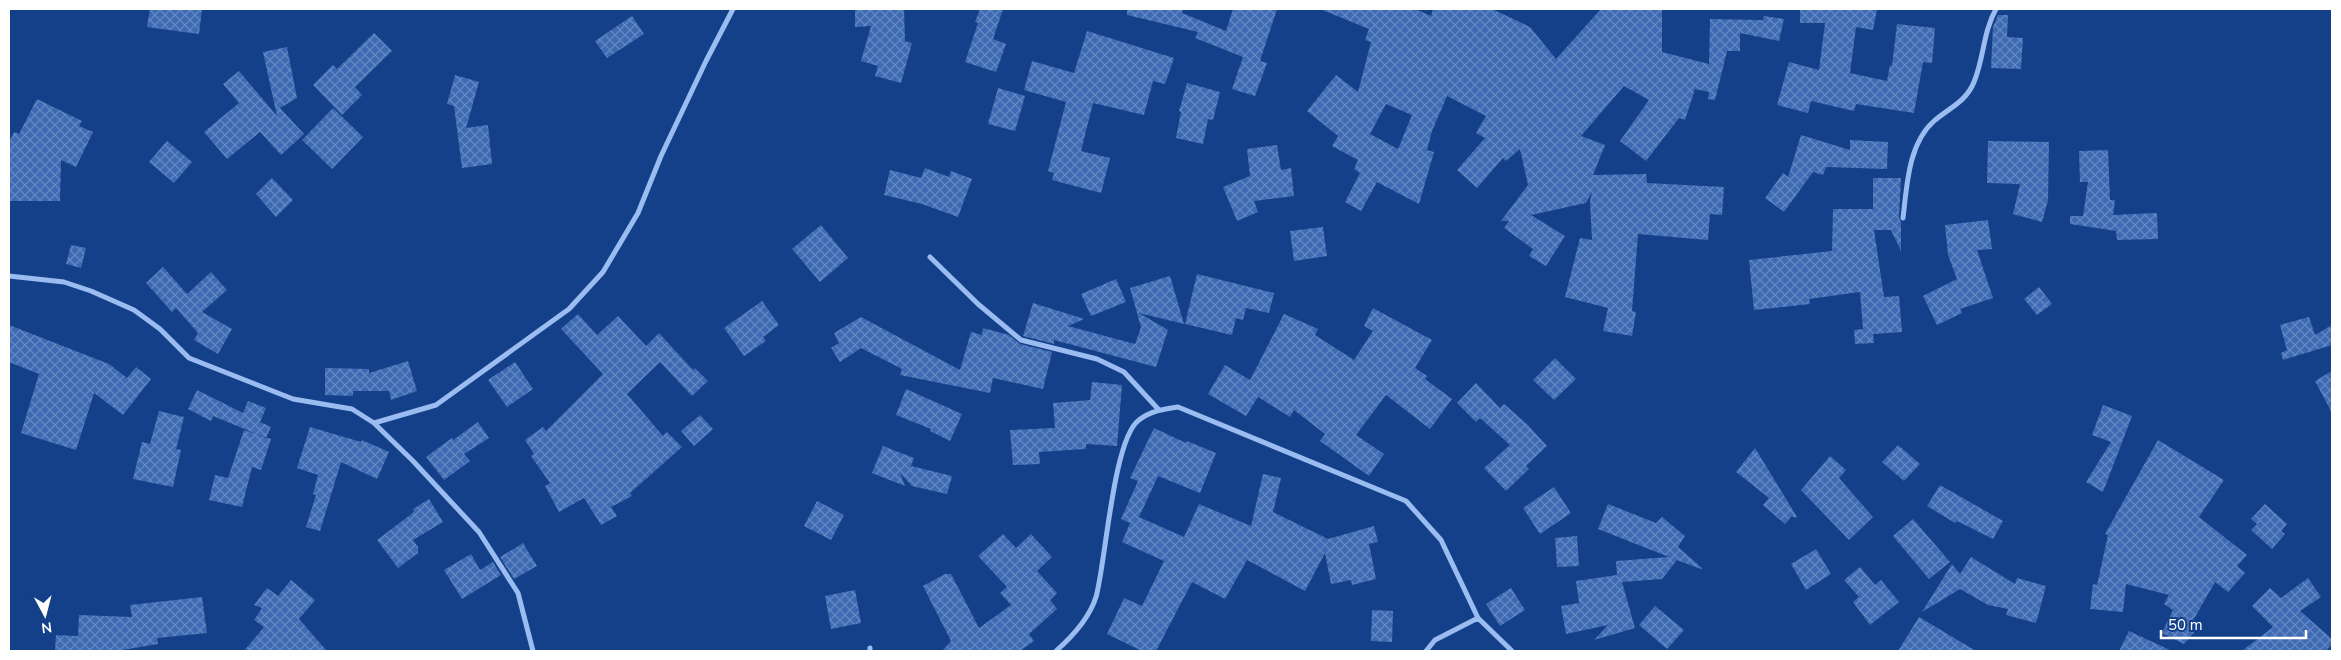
<svg xmlns="http://www.w3.org/2000/svg" width="2341" height="660" font-family="'Nunito Sans',sans-serif">
  <defs>
    <pattern id="building-cross-hatch" width="8" height="8" patternUnits="userSpaceOnUse" patternTransform="scale(1.25)"><rect width="8" height="8" fill="#3d6ab3"/><path d="M0 0l8 8M0 8l8-8" fill="none" stroke="#6488c2"/></pattern>
  </defs>
  <rect width="100%" height="100%" fill="#14408a"/>
  <!-- building -->
  <path fill="url(#building-cross-hatch)" fill-rule="evenodd" d="M150,9h52l-3,25 -52,-7z
    M855,9h49l1,32 7,2 -11,40 -26,-7 3,-10 -17,-5 10,-35 -16,1z
    M980,9h23l-10,30 13,5 -10,28 -31,-10 13,-39 -3,-1z
    M1127,9h56l-1,4 44,18 7,-22h44l-17,52 7,2 -12,33 -23,-7 11,-32 -48,-19 3,-6 -71,-17z
    M1320,9h95l16,7 2,-7h59l38,18 26,32 45,-50h61v43l47,12 1,-45 53,1 1,-4 20,3 -5,22 -39,-8v18h-13l-12,49 -7,-1 1,-7 -14,-3 -10,31 -6,-2 -33,43 -26,-20 29,-41 -25,-14 -43,50 24,9 -12,30 53,-1 1,9 77,4 -2,28 -12,-1 -2,26 -70,-6 -6,77 4,1 -4,24 -29,-5 5,-23 -43,-11 15,-59 12,2 -2,-39 2,-9 -6,11 -55,12 34,21 -19,30 -17,-10 4,-7 -29,-21 5,-7h-8l27,-36 -8,-36 -14,12 -3,-3 -26,30 -20,-18 28,-32 -9,-5 10,-17 -39,-20 -15,35 -5,19 7,2 -15,52 -42,-22 -16,29 -16,-9 15,-29 -6,-4 4,-9 -26,-14 6,-10 -31,-25 29,-36 22,17 13,-50 -6,-2 4,-11zM1386,104l26,11 -14,34 -28,-15z
    M1800,9h77l-4,21 -17,-3 -6,46 37,8 3,-16 2,1 5,-42 38,4 -3,35 -9,-1 -9,51 -58,-9 -2,7 -43,-10 -3,12 -31,-8 12,-43 30,8 6,-47h-25z
    M1998,15h10l-1,22 16,1 -2,31 -30,-1 2,-41z
    M632,16l12,18 -37,24 -12,-17z
    M1087,31l87,27 -9,26 -12,-3 -9,34 -51,-12 -12,48 29,7 -9,35 -49,-13 2,-7 -6,-2 18,-69 -42,-12 8,-29 42,12z
    M374,33l18,18 -37,36 7,8 -20,20 -29,-30 20,-20 4,4z
    M287,47l10,51 -17,10 24,26 -23,21 -21,-23 -33,27 -23,-27 35,-29 -16,-19 16,-13 38,45 -14,-64z
    M455,75l24,7 -13,46 22,-3 4,39 -30,4 -8,-62 -7,-2z
    M1187,83l33,9 -7,28 -5,-1 -5,25 -27,-6 5,-26 -2,-1z
    M998,88l27,8 -10,35 -27,-7z
    M37,99l45,22 -3,5 14,6 -17,35 -15,-7 -1,41h-51v-58l5,-11 5,2z
    M333,108l30,29 -31,32 -30,-29z
    M1801,135l49,15v-10l38,2 -1,27 -61,-2 -3,8 -10,-3 -29,40 -19,-14 18,-25 5,4z
    M167,141l25,21 -18,21 -25,-21z
    M1988,141l61,1 -1,58 -6,22 -29,-8 7,-30 -33,-1z
    M1277,145l4,25 10,-2 3,28 -40,5 4,11 -21,9 -14,-34 27,-11 -3,-27z
    M2108,150l2,50h5l-2,15 44,-2 1,26 -41,1 -1,-9 -46,-7v-8h13l5,-34h-8l-1,-31z
    M925,168l24,9 2,-6 21,8 -14,38 -36,-13 -38,-9 6,-25 31,8z
    M272,178l21,22 -17,17 -20,-23z
    M1873,178h28l-2,40 2,4v29l-10,-21h-17l10,67 15,-1 3,36 -29,2 1,9 -19,1 -1,-14 9,-1 -3,-37 -51,7 1,5 -56,6 -5,-50 83,-9 1,-42h40z
    M1988,220l4,29 -15,1 16,48 -33,11 2,4 -25,12 -14,-29 34,-17 -9,-24 -3,-30z
    M821,225l27,33 -28,24 -28,-33z
    M1323,227l4,29 -33,5 -4,-30z
    M71,245l15,3 -5,20 -15,-4z
    M163,267l24,27 24,-22 16,18 -25,22 30,17 -14,25 -24,-14 4,-7 -22,-25 -4,4 -26,-29z
    M1197,274l77,19 -5,20 -23,-5 -3,12 -7,-2 -4,17 -47,-11z
    M1170,276l14,48 -45,-11 29,17 -12,37 -102,-27v4l-31,-8 10,-33 51,16 -16,7 67,18 6,-17 -11,-39z
    M1116,279l10,23 -35,14 -10,-22z
    M2039,287l13,17 -15,11 -13,-16z
    M762,301l17,24 -16,12 3,4 -22,15 -20,-28z
    M1373,308l59,32 -17,28 12,8 -2,3 27,20 -22,30 -44,-34 -30,40 28,19 -15,22 -49,-35 5,-7 -31,-24 -4,7 -32,-20 -12,19 -38,-22 17,-29 25,15 34,-66 34,15 -3,6 39,25 19,-29 -9,-5z
    M578,314l19,21 21,-19 28,30 13,-13 34,37 2,-2 13,13 -16,15 -32,-34 -33,32 36,42 4,-4 15,15 -52,46 2,3 -21,11 6,9 -16,9 -17,-27 -25,14 -14,-26 5,-3 -19,-27 3,-2 -9,-14 18,-13 3,4 57,-57 -42,-45z
    M861,317l99,53 11,-38 11,3 1,-7 26,7 11,9 32,8 -9,37 -50,-11 -3,15 -90,-18 2,-6 -41,-21 -21,14 -9,-14 8,-5 -5,-10z
    M2309,317l6,18 17,-10v20l-49,15 -2,-7 6,-3 -7,-25z
    M9,325l100,39 18,14 9,-11 15,12 -28,36 -29,-22 -18,57 -55,-17 18,-59 -30,-12z
    M1555,358l21,21 -22,21 -21,-20z
    M408,361l9,30 -26,9 -2,-9h-36v5l-28,-1v-27l44,1v4z
    M515,362l18,27 -26,18 -19,-27z
    M2332,371v42l-17,-32z
    M1092,382l30,3 -5,61 -31,-2v5l-47,3 1,12 -27,1 -3,-35 45,-2 -2,-25 37,-3z
    M1476,383l24,25 4,-4 23,20 20,22 -21,20 3,3 -23,22 -22,-23 26,-23 -30,-27 -4,4 -19,-19z
    M906,389l56,25 -12,27 -20,-10 1,-2 -35,-14z
    M197,390l46,23 5,-12 18,7 -6,14 11,5 -5,11 -53,-22 -2,5 -23,-12z
    M2103,405l29,11 -29,76 -17,-10 25,-40 -19,-7z
    M159,411l25,6 -8,32 5,1 -8,37 -40,-8 9,-37 8,2z
    M700,415l13,14 -19,17 -13,-15z
    M478,422l11,16 -25,16 6,7 -26,19 -18,-23 26,-19 1,2z
    M310,427l51,15 1,-2 27,12 -12,27 -36,-17 -21,69 -14,-4 10,-32 -3,-1 5,-19 -21,-7z
    M1154,428l32,15 1,-2 29,12 -16,40 -42,-17 -19,41 45,20 15,-33 52,22 12,-52 18,4 -8,34 55,27 46,-13 4,16 -9,2 7,35 -24,6 -1,-5 -20,4 -6,-31 -20,38 -58,-31 -22,39 -33,-17 -36,69h-14l-35,-17 17,-36 18,8 22,-45 -42,-19 8,-19 -9,-4 17,-38 -8,-3z
    M244,430l27,9 -10,31 -9,-3 -10,40 -33,-7 6,-25 13,3z
    M2158,440l66,40 -25,37 48,38 -10,11 8,7 -17,19 -13,-10 -24,42 7,4 -14,16 -22,-11 11,-23 -9,-6 5,-9 -43,-11 -3,28 -33,-3 3,-25 4,1 11,-50 -3,-1z
    M1898,445l22,19 -16,17 -22,-19z
    M883,446l31,12 -3,8 41,10 -5,18 -35,-8 -12,-13 5,13 -33,-13z
    M1755,448l42,69 -2,1 -3,-2 -7,8 -22,-19 6,-7 -33,-26z
    M1830,456l16,14 -7,8 34,39 -24,23 -48,-50z
    M1940,485l63,36 -10,18 -36,-18 -2,2 -28,-17z
    M1554,487l17,26 -31,21 -17,-26z
    M429,499l14,23 -30,18 5,7v6l-20,15 -21,-28 37,-28 -1,-3z
    M817,501l27,14 -13,25 -27,-14z
    M1608,504l48,19 6,-6 23,19 -7,11 24,21 -1,1 -24,-9 -15,19 -40,3 13,46 -41,12 14,-15 -42,9 -5,-28 18,-3 -3,-22 41,-6 -1,-14 53,-4 -71,-28z
    M2265,504l22,20 -6,7 4,3 -13,15 -21,-19 6,-6 -6,-5z
    M1913,519l37,43 -21,17 -36,-43z
    M1003,534l13,14 15,-14 21,23 -15,14 20,22 -7,7 7,9 -28,25 5,7 -14,10h-78l9,-10 -28,-55 22,-12h6l28,54 32,-23 -11,-12 7,-6 -29,-31z
    M1577,536l2,30 -22,1 -2,-29z
    M523,543l14,23 -23,13 -14,-22z
    M1816,549l15,25 -25,16 -15,-26z
    M471,554l9,16 13,-8 8,13 -39,24 -18,-29z
    M1971,557l44,27 2,-6 29,8 -10,37 -30,-8 2,-6 -20,-4 -28,-16 -38,23 30,-48 8,10z
    M1860,567l15,18 6,-5 18,22 -29,23 -17,-23 6,-5 -15,-17z
    M2308,578l13,19 -21,14 32,28v5l-6,7h-84l31,-24 -21,-21 18,-18 11,10z
    M291,580l24,20 -16,19 28,32h-83l20,-24 -10,-7 8,-12 -8,-3 13,-17 11,8z
    M1511,588l14,22 -25,16 -14,-22z
    M855,590l6,33 -30,6 -6,-33z
    M202,597l5,36 -50,5 1,6 -42,7 -61,-1 1,-15 22,1 1,-21 53,2 -2,-12z
    M1655,606l29,24 -17,19 -28,-24z
    M1372,610l21,1 -1,31 -21,-1z
    M1919,617l57,34h-78z
    M2129,631l43,20h-53z"/>
  <g fill="none" stroke-linecap="round" stroke-linejoin="round">
    <!-- street -->
    <path stroke="#9bbcf0" stroke-width="5" d="M1903,218c4,-32 5,-74 31,-97 15,-13 32,-19 40,-39 10,-24 9,-50 22,-73
      M930,257l48,47 43,36 76,19 27,13 35,38
      M9,276l55,6 27,9 43,19 26,19 29,29 104,41 59,10 22,14 62,-18 133,-96 34,-37 35,-59 23,-57 45,-95 27,-52
      M374,423l39,38 66,71 39,61 15,58
      M870,648v3
      M1056,651c17,-15 33,-32 40,-54 10,-36 17,-158 43,-177 11,-9 25,-11 39,-13l228,94 35,39 37,78 34,33
      M1426,651l9,-11 43,-22"/>
  </g>
  <!-- border -->
  <rect width="2341" height="660" fill="none" stroke="#ffffff" stroke-width="20"/>
  <!-- north arrow -->
  <g transform="translate(45 615) rotate(173)" stroke="#14408a" stroke-width="4" paint-order="stroke">
  <path d="M0-4L9 19L0 12L-9 19Z" fill="#ffffff"/>
  <text y="-8" font-size="14" font-weight="bold" text-anchor="middle" fill="#ffffff">N</text>
  </g>
  <!-- scale -->
  <path d="M2161 630v8h145v-8" fill="none" stroke="#ffffff" stroke-width="2.5"/>
  <text x="2168" y="630" font-size="15" fill="#ffffff" stroke="#14408a" stroke-width="4" paint-order="stroke">50 m</text>
</svg>
